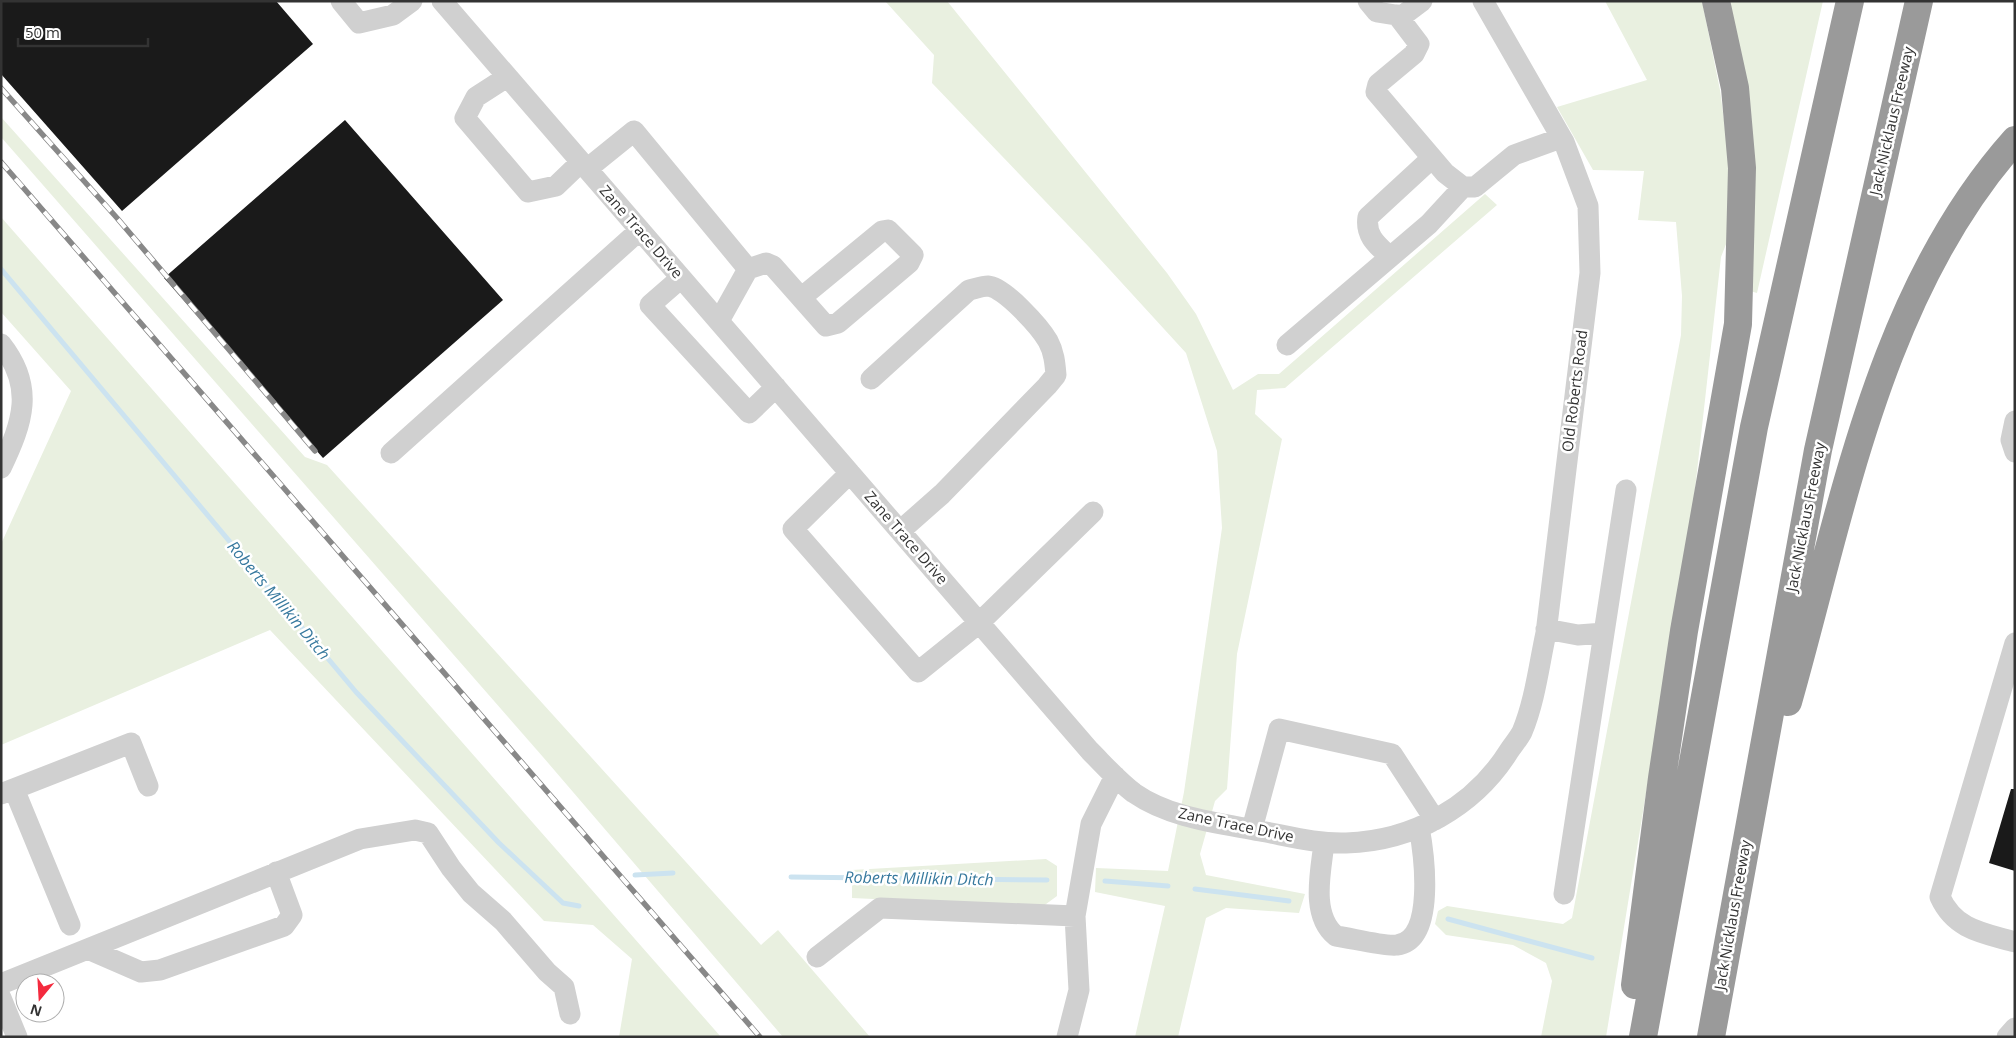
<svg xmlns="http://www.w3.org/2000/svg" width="2016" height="1038" font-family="'Open Sans',sans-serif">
  <rect width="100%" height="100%" fill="#fff"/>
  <!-- green -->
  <path fill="#e9f0e0" d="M885,1h62l220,272 29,41 37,76 25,-16h21l206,-180 12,11 -212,183 -28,2 -2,24 27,25 -45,215 -10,135 -12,12 -15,53 6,21 99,19 -6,19 -73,-5 -20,10 -28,119h-43l30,-131 -70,-14 1,-24 72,3 16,-79 38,-264 -5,-77 -31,-98 -97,-106 -157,-164 2,-28z
    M1605,1h97l18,89 8,61 2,83 -9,23 -28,250 -87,530h-65l11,-56 -6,-18 -33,-18 -67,-10 -11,-11 3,-13 9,-5 116,18 9,-6 109,-583 1,-39 -6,-74 -38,-2 6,-49 -51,-1 -36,-63 90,-27z
    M1729,1h94l-66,292 -7,-2 5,-97 -6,-85z
    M1,117l304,340 22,8 434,480 17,-15 92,107h-87l-240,-280 -542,-620z
    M1,217l14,16 706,804h-102l13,-78 -39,-34 -49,-4 -274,-291 -269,115v-201l70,-153 -70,-79z
    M1046,859l11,7v30l-15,11 -190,-9v-28z"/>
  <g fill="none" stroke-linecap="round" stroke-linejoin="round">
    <!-- stream -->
    <path stroke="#cce3f0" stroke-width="5" d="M1,269l355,423 143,151 64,60 16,3
      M635,875l38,-2
      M791,877l256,3
      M1105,881l63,5
      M1195,889l94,12
      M1448,919l144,39"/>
  </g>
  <!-- building -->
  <path fill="#1a1a1a" d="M1,1h275l37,43 -191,167 -121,-137z
    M345,120l158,180 -180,158 -159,-180z
    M2011,789h4v82l-26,-8z"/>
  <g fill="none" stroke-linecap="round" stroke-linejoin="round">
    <!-- minor -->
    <path stroke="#d0d0d0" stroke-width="21" d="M341,1l18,22 34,-8 19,-14
      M442,1l648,750c14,14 28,30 44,42 36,25 84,30 126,38 28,5 57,13 86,12 67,-2 128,-36 163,-92 4,-6 10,-13 13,-19 13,-31 17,-67 24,-99l44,-360 -2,-67 -24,-64 -81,-141
      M1368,1l9,11 25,4 20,-15
      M1397,15l22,29 -5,10 -36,30 -2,8 69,81 18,14h12l39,-32 47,-17
      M507,77l-31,20 -11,21 63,74 28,-6 25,-24
      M587,169l47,-38 114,138 -29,52
      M1390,257c-13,-12 -25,-21 -22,-40l64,-59
      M748,269l18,-6 7,3 53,60 12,-3 71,-60 4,-8 -25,-25 -6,1 -80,66
      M681,278l-31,27 99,108 27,-26
      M1,344c34,43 22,78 0,124
      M1287,345l142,-121 34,-37
      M871,379l98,-89c5,-1 13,-4 19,-4 16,1 52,41 60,55 6,11 7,22 8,34l-9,11 -105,108 -42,37
      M2015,421l-4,19 4,12
      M391,453l249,-223
      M850,473l-57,56 125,143 61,-49 114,-111
      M1546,629l32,6 26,-2 22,-143
      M2015,643l-75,254c15,33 43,36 75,45
      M14,789l56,136
      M1,794l130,-51 17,43
      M1252,829l27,-100 113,25 43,66
      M1324,843c-3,28 -14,72 12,93 15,2 49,11 61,9 39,-5 27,-91 22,-118
      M1564,894l40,-261
      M88,949l53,23 19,-2 124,-44 8,-11 -16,-43
      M817,957l63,-49 195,8 16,-92 24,-48
      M1,984l359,-145 55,-9 13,3 23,35 20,25 32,28 44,51 17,15 6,27
      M1,998l16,39
      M1067,1037l12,-47 -4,-74
      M2007,1037l8,-9"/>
    <!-- highway -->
    <path stroke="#9a9a9a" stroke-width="28" d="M1788,702c54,-190 91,-410 227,-562
      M1635,985l27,-207 22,-147 54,-307 4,-156 -7,-80 -19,-87
      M1643,1037l111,-610 96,-426
      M1711,1037l107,-587 101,-449"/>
    <!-- rail casing -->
    <g stroke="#888" stroke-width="5.5">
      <path id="rail" d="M1,88l116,130 198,233
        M1,162l759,875"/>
    </g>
    <!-- rail -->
    <use href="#rail" stroke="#fff" stroke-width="4" stroke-dasharray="11" stroke-linecap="butt"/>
  </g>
  <g text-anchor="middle" stroke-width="5" stroke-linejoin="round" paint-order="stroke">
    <!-- street labels -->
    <g font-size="15" fill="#333" stroke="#fff">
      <text transform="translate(1892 121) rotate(-77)" y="5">Jack Nicklaus Freeway</text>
      <text transform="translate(641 232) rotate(49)" y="5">Zane Trace Drive</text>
      <text transform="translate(1575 391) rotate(-83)" y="5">Old Roberts Road</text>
      <text transform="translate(1806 517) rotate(-79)" y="5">Jack Nicklaus Freeway</text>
      <text transform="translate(906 538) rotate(49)" y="5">Zane Trace Drive</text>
      <text transform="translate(1236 825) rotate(12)" y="5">Zane Trace Drive</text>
      <text transform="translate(1733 915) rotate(-80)" y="5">Jack Nicklaus Freeway</text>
    </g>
    <!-- water labels -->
    <g font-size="16" font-style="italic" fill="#37799e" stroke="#fff">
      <text transform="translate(279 600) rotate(50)" y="6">Roberts Millikin Ditch</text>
      <text transform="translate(919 878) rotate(1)" y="6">Roberts Millikin Ditch</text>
    </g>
  </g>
  <!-- border -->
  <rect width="2016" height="1038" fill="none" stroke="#333333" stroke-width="5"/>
  <!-- north arrow -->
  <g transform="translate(40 998) rotate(198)"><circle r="24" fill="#ffffff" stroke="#adadad"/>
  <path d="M0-4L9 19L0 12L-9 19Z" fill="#f42a3e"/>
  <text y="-8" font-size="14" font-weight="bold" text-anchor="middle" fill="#333333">N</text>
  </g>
  <!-- scale -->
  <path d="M18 38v8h130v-8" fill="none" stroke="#333333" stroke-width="2.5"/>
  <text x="25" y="38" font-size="15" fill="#333333" stroke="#ffffff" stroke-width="4" paint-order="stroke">50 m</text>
</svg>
